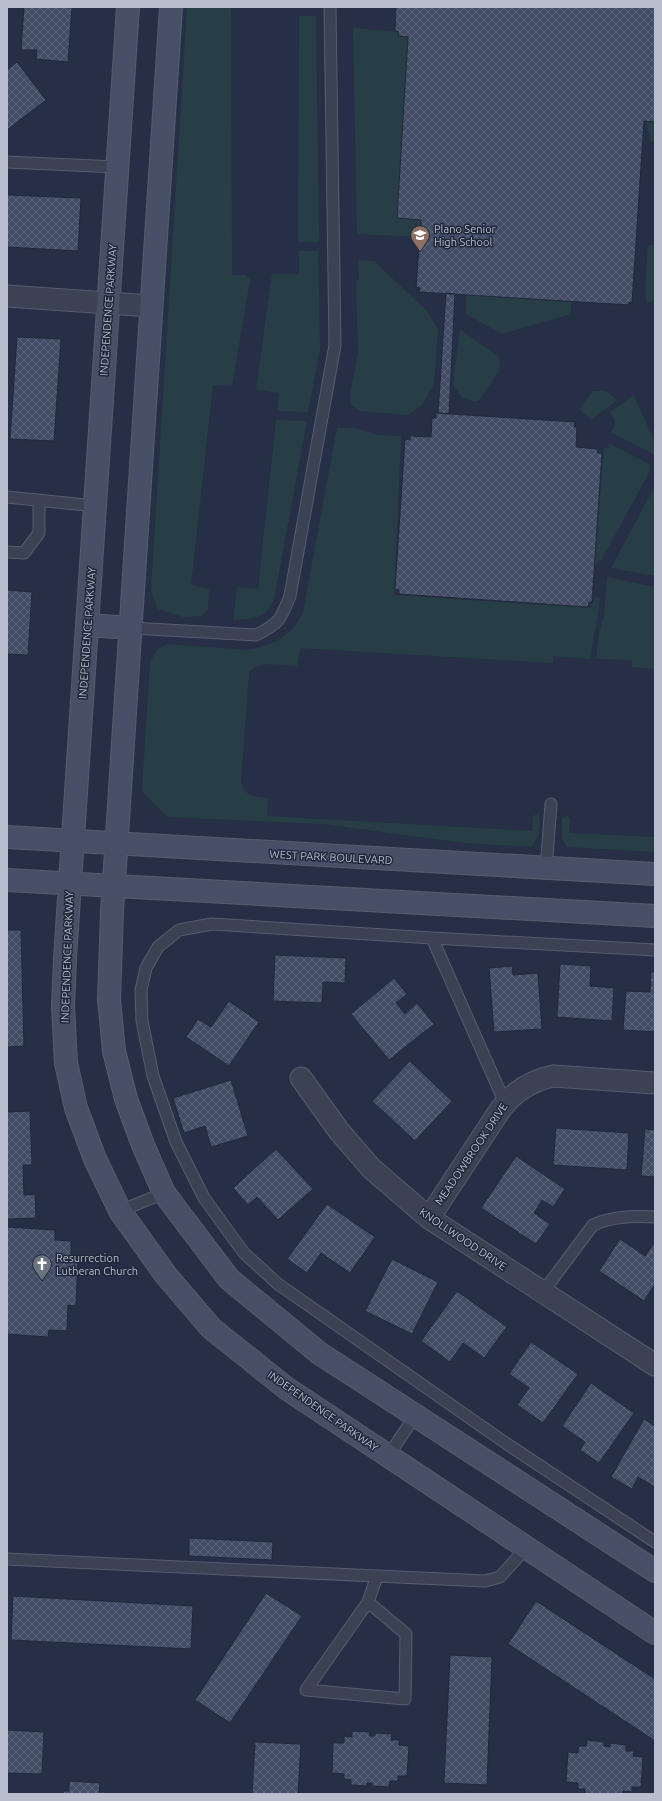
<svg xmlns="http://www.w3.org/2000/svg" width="662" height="1801" font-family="Ubuntu,sans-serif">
  <defs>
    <pattern id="building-cross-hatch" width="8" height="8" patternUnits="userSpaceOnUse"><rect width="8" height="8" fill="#424c65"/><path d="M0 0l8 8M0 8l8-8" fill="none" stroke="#5b647a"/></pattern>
  </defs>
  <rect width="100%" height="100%" fill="#262f45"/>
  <!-- grass -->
  <path fill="#283e46" d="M187,7h44l1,268h14l4,5 -18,106 -19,-1 -22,200 18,4 -1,21 -6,6 -19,1 -25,-8 -7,-18z
    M299,16h17l3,226h-21z
    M353,28l46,4v4l9,1 -11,181 24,2 -1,17 -63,-3z
    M647,121l8,1v20l-5,-1 -2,-13h-2z
    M648,245h7v55l-8,4 -2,-16z
    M299,251h19l2,98 -12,63 -31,-1 2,-18 -23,-3 16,-116h27z
    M358,260l16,1 53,50 11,18 -4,56 -12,20 -14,10 -47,-4 -9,-5 -2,-10 8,-44 -2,-70 3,-3z
    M466,295l105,7v8l-3,5 -66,19 -36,-20z
    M460,329l40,29 -1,13 -20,29 -3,2 -14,-4 -9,-14z
    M593,391h12l12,9 -26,20 -12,-11z
    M634,395l21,48v12l-45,-23 3,-3 2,-8 -5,-9z
    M276,420l31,1 -33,178c-9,21 -20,19 -41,21l4,-33 21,2z
    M337,428h18l24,7 22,1 -7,159 196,13 6,-11 4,1c-1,21 -8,39 -9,61l-38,-3v7l-253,-15 -3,19c-14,-1 -39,-8 -48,6l-8,108c5,19 13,13 27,18l-1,17 265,15 1,-15 5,-2c4,11 1,24 -7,33l-66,-4 -142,-19 -156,-7 -25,-26 8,-129 8,-13 9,-5 79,6c25,-3 47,-14 57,-38z
    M609,443l40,21 1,7 -49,90h-3l-4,6 10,-119h4z
    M655,486v90l-44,-8z
    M607,577l48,10v82l-23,-2v-7l-36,-1 3,-26 5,-18z
    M567,815l3,4 -1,14 86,4v15l-88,-5 -5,-8v-21z"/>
  <!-- building -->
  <path fill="url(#building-cross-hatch)" stroke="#21293c" d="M24,7h48l-4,55 -32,-3 1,-9h-16z
    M396,7h259v115l-11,-1 -12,182 -3,-1v3l-210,-13 1,-4 -4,-1 5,-67 -24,-2 11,-181 -10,-1 1,-4 -4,-1z
    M17,62l29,38 -39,30v-60z
    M7,195l74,3 -3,53 -71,-4z
    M446,293l9,1 -6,120 -11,-1z
    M17,337l44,2 -7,102 -44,-2z
    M436,413l139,9 -1,5h3l-1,20 22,2 -1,4h5l-10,149h-3l-1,5 -189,-13v-4l-4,-1 10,-150 5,1v-4l21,1 1,-19h4z
    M7,590l25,2 -4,63 -21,-1z
    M7,930h14l3,116 -17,1z
    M275,955l71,3 -1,25 -22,-1 -1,21 -49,-2z
    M560,964l31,2 -1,20 24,2 -2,33 -55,-4z
    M512,966l1,9 25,-2 4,56 -48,3 -5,-64z
    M651,972h4v60l-32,-2 3,-39 24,1z
    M394,978l13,16 -11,9 9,11 12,-11 17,21 -45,36 -38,-46z
    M229,1001l30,21 -30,44 -43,-29 12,-18 13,8z
    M410,1061l42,40 -37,40 -43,-40z
    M231,1080l17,56 -37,11 -6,-21 -21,7 -11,-35z
    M30,1111l2,54h-9l1,30 11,-1 1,24 -29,1v-107z
    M556,1128l73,5 -2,37 -74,-5z
    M645,1129l10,1v47l-14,-1z
    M276,1149l37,40 -35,31 -21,-23 -9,8 -15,-17z
    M516,1156l49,33 -12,18 -11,-7 -8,13 16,11 -14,20 -55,-36z
    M327,1204l48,33 -25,36 -29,-20 -14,20 -20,-14z
    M7,1227l48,3v10l16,1v16h7l-2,49 -8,-1 -1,26 -18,-1 -1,7 -41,-3z
    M620,1239l25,17 10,-14v42l-11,17 -45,-30z
    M392,1259l46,23 -26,52 -47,-23z
    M457,1291l50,36 -23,31 -21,-15 -13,19 -29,-21z
    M531,1342l47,32 -35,49 -26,-18 12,-17 -20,-14z
    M591,1383l43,30 -35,50 -19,-13 5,-8 -23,-16z
    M644,1419l11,7v61l-17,-10 -6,12 -21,-12z
    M189,1538l84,4 -1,18 -83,-4z
    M266,1593l36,23 -72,107 -35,-23z
    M13,1596l180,10 -2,43 -180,-9z
    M536,1601l119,78v62l-147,-97z
    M450,1655l42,2 -5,128 -43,-2z
    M7,1730l37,2 -2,42 -35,-1z
    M352,1731l18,1 -1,4h6v-3l17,1 -1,6h8v5l10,1 -2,30h-9v5h-8l-1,6 -17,-1v-3h-5v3l-16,-1v-5l-7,-1v-5l-12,-1 1,-30h11v-7l8,1z
    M587,1740l17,2v4l6,1v-4l16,2v6h8l-1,5 10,1 -2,30h-9v5l-9,-1v3h-38v-5h-7v-6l-12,-1 2,-30 10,1 1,-7h7z
    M255,1742l46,2 -3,50h-46z
    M69,1781l31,2 -1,9h6l-1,2h-41l1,-3h5z"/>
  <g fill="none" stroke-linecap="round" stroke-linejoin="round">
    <!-- service casing -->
    <g stroke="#565d6e" stroke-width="13">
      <path id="service" d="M7,162l110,5
        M7,497l89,9
        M7,552l17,1 15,-20v-33
        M131,628l125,7c23,-11 25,-16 34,-39l45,-251 -5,-338
        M546,869l5,-65
        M432,938l223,12
        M505,1103l-73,-165 -220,-14 -33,6 -21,17 -12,21 -5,22 1,31 11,55 23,66 28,56 40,55 34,31 229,160 148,98
        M120,1211l44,-18
        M543,1292l50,-67c20,-9 40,-9 62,-8
        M388,1456l27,-40
        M7,1559l478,22 15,-4 26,-29
        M368,1602l38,32 -1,65 -99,-9 62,-88 9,-26"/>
    </g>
    <!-- minor casing -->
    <g stroke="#565d6e" stroke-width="23">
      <path id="minor" d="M7,296l144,10
        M301,1078l38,53 32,37 58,50 226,147
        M429,1218l71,-108c13,-18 30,-29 53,-34l102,7"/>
    </g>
    <!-- secondary casing -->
    <g stroke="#565d6e" stroke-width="24">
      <path id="secondary" d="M128,7c-22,317 -41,634 -63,951l-2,48 3,57 10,45 19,51 25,52 45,63 46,54 75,60 369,245
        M171,7l-59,905 -3,87 5,52 12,48 17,46 21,48 65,86 90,74 336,218
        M87,625l44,3
        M7,837l648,37
        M7,880l648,36"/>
    </g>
    <!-- service -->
    <use href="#service" stroke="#3b4254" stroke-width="11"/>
    <!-- minor -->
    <use href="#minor" stroke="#3b4254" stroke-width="21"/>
    <!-- secondary -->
    <use href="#secondary" stroke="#485067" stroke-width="22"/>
  </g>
  <!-- icons -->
  <defs>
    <g id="school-pin" transform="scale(1)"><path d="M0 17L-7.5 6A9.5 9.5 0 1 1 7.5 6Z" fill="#8d6e63" stroke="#1f273a"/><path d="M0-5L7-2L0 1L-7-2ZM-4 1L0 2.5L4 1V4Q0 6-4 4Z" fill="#fff"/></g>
    <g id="church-pin" transform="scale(1)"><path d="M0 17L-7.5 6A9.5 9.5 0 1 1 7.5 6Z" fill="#6b7280" stroke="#1f273a"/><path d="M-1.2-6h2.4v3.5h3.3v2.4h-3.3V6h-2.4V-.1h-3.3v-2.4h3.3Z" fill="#fff"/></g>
  </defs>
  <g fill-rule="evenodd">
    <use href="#school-pin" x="420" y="235"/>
    <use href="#church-pin" x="42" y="1264"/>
  </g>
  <g text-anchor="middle" stroke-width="3" stroke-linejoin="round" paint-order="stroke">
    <!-- poi labels -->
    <g font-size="11" fill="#b8becd" stroke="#1f273a" text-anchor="start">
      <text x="434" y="233">Plano Senior<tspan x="434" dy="13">High School</tspan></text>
      <text x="56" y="1262">Resurrection<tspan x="56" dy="13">Lutheran Church</tspan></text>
    </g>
    <!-- street labels -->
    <g font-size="11" fill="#b8becd" stroke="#1f273a">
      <text transform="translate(108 310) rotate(-86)" y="4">INDEPENDENCE PARKWAY</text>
      <text transform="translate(87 633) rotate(-86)" y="4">INDEPENDENCE PARKWAY</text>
      <text transform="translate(331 857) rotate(3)" y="4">WEST PARK BOULEVARD</text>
      <text transform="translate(67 957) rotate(-88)" y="4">INDEPENDENCE PARKWAY</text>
      <text transform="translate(471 1154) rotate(-56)" y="4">MEADOWBROOK DRIVE</text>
      <text transform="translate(463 1239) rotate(34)" y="4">KNOLLWOOD DRIVE</text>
      <text transform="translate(323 1411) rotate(35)" y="4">INDEPENDENCE PARKWAY</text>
    </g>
  </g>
  <!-- border -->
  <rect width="662" height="1801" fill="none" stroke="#b8becd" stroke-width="16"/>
</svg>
